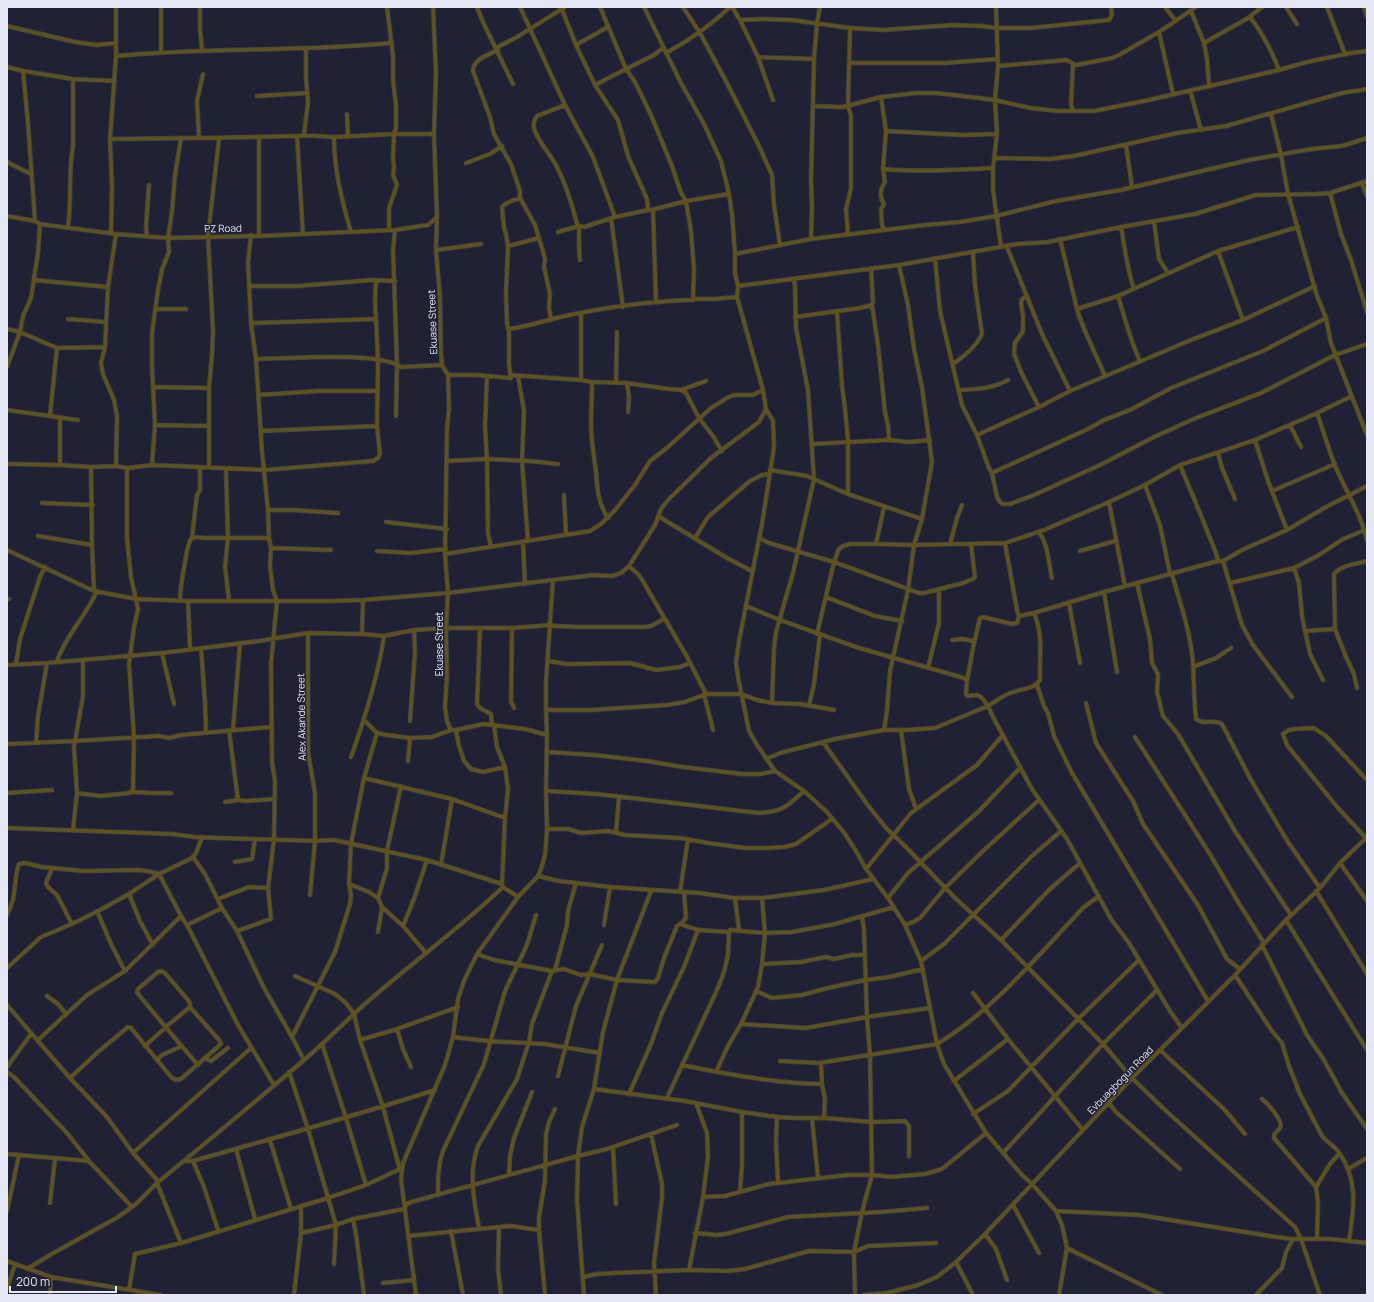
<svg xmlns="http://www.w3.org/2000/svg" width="1374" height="1302" font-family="Manrope,sans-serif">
  <rect width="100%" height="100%" fill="#202134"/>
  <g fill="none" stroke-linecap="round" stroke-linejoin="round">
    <!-- minor casing -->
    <g stroke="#3c3d4f" stroke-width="5">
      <path id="minor" d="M200,7v22l2,21
        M387,7l6,49v24l3,25v23l-2,6 -1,23 1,11 -1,7 4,10 -8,23v22
        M433,7l3,66 -2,61 3,83 -1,33 4,47 1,57 1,11 6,10 1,33 -2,21 -2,125 3,39 -2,35 1,47 -2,32 2,14 4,9
        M477,7l5,13 31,64
        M520,7l45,98 28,52 22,60
        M561,7l15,38 19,40 23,35 10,36 19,43 1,11 -33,7 -31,10 -5,-1 -2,-2c-5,-20 -11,-40 -21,-59 -6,-11 -16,-21 -21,-34 -2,-5 -2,-10 2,-15l28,-11
        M644,7l37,76 23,41 17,37 8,33 3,20 3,40v19l3,13 -1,11 26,93 3,19 7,12 1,26 -12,77 -23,117 -3,21 2,15 11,54 8,14 18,26 29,20 23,21 18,22 11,17 10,18 22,29 17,27 16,36 16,83 7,20 42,69 36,42 10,9 24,27 6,14 5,23 -8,47
        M683,7l17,26 28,52 31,61 13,29 2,30 6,40
        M732,7l8,13 18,37 15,43
        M996,7l2,59 -3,34 2,34 -4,34v22l8,57
        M1165,7l10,13
        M1286,7l11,17
        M1327,7l18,47
        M1364,7l3,9
        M1191,11l13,32 3,16 2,26
        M1250,17c12,16 22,34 29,53
        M740,20l23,-1 29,1 58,8 33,2 70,-5 29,1 15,2h34l78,-8 3,-5 -1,-8
        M7,26l68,16 22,3 19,-2
        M1159,32l14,62
        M1204,43l44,-25 14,-11
        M576,45l32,-18
        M496,48l21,-11 48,-30
        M663,48l-9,7 -28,14 9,13 16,33 21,51 9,27 5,8 5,30 3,38 -1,30
        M161,51v-44
        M666,53c24,-13 44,-27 64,-46
        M116,56c92,-9 184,-4 276,-13
        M758,57l56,2
        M849,63h97l51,-4
        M998,66l68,-6c4,1 6,4 10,5l36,-7 7,-3 40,-23 37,-25
        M7,67l16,4 50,8 42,2
        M23,71l5,52 7,98
        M595,85l31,-16 -26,-62
        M1190,90l11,40
        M257,96l50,-3
        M881,97l5,34 -3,38 2,13c-5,8 -6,14 -1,22l-3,5 1,16 2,5
        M814,106l29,1 38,-10 35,-4h20l59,7 35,8 27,3h37l55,-11 130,-30 28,-8 44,-9 16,-2
        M1073,111l-2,-7 2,-39
        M347,114l1,23
        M1271,114l10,41 7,39 29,102 9,22 5,25 36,92
        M886,131l76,4 35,-1
        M304,134l4,-31 -2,-26v-29
        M297,136l6,98
        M199,137l-2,-36 6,-27
        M259,137v99
        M334,137c0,33 8,64 17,95
        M110,139c63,-1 125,-1 187,-3 10,-2 26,1 37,1l60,-3h40
        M1126,145l6,42
        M995,158l55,1 24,-3 103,-23 49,-7 116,-33 25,-4
        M7,162l24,12
        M466,163l24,-9 12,-8
        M883,169c37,3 73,1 110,-1
        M1362,183l5,13
        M1330,193l11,41 10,26 16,52
        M651,210l35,-9 43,-7
        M653,210l3,92
        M7,216l28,5 5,3 76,10 52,4 91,-2 136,-6 33,-5 9,-8
        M611,218l12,89
        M1154,221l5,38 9,14
        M68,227c4,-27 0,-54 5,-81v-67
        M1121,227c4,21 6,42 13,62
        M395,230l-2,20 4,114 -1,52
        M558,232l21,-6c0,3 0,31 1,34
        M111,233l1,-47 -2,-47 6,-83v-49
        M848,234l-2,-25 5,-21v-72l-3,-10 2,-78
        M147,236l-1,-9 3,-42
        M539,238l6,21 -1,8 6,27 -1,13 2,13
        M811,239l1,-32 -1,-27 3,-121 3,-36 3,-16
        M1060,239l18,74 7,18 20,45
        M508,246l31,-8 -4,-13 -15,-27
        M1007,247l35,87 28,57
        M436,250l45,-6
        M1218,251l25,69
        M735,254l76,-15 114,-14 35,-3 36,-6 60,-15 65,-11 128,-30 63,-11 30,-3 25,-8
        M935,258l5,53 22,94 15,30 12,33 3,5 5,24 3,5 3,2h7l24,-9 66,-30 54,-28 42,-19 65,-25 74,-38 32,-11
        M871,268l2,35 -1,2 6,40 7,67 3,13 1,15
        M34,280l74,7
        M249,286h49l74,-6 23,1
        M738,286l161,-21 118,-21 31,-2 73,-15 74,-13 61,-19 60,-1 14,-1 37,-12
        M1027,296l-5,3 -1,4 2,13v15l-8,12 -1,11 8,20 17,33
        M1118,296c7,22 12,44 22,65
        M155,309h31
        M1077,309l41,-13 100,-45 80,-24
        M837,311l5,75 3,23 3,31v54
        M581,313v67
        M795,317l65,-9 12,-3
        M68,319l38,3
        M251,323l125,-4
        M7,329l13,3 37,16 48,-1
        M508,329c20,-2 38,-9 57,-13 42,-9 86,-15 128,-16v-1h22l22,-2
        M256,359c30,0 124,-8 145,8l41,-2
        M953,364c12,-8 23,-17 29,-30l-7,-49 -2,-32
        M7,367l13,-35 3,-16 8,-18 7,-45 2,-29
        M448,375h29l34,3 -2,-13v-33l-2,-9 -1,-29 2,-48 -2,-12 -2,-6 -2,-21c5,-6 11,-6 18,-9v-7l-9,-27 -17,-30 -4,-17 -17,-46c0,-12 15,-16 25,-21
        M510,375l71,5 11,2 35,1 42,6 12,1 5,3 13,25 14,18 9,15
        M487,376l-2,51 2,32 1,74 3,14
        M518,376l6,35 -2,50 6,80
        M592,382c0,14 -1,28 -1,43 0,15 3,31 5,46 1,17 2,32 12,47
        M616,382l1,-50
        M627,383l2,14 -1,15
        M153,387l56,1
        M681,390l25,-9
        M959,390c17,-1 33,-1 49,-10
        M259,395l59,-4h60
        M7,410l71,10
        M1317,413c6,17 11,34 17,50 11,27 27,50 33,78
        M50,415l7,-67
        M155,425l54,1
        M1290,425l11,22
        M261,431l116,-5
        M977,435l62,-28 31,-16 121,-51 52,-20 72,-34
        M1255,440l13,41 19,49
        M812,444l77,-4 20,2 21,-2
        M1218,453l4,15 13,31
        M447,461l40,-2 42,2 29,3
        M7,464l53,1 31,2 25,-1 11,2 25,-3 113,5 108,-9 5,-3 2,-4 -3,-28 1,-66 -3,-60 1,-19
        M60,465v-48
        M152,465l3,-40 -3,-58v-34l6,-43 4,-21 7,-17 -1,-14 4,-26 3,-37 6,-37
        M1180,465l20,48 16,40 2,8
        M116,466l1,-50 -3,-16 -11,-26 -2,-11 4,-16 3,-60 8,-53
        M91,467l1,78 2,46
        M209,467v-79l3,-33 1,-24 -5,-95 11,-97
        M226,469l2,69 -3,29 4,33
        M770,470l37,6 41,18 74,25
        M992,473l96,-44 16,-9 26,-10 41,-22 92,-37 63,-33
        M1145,485l15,40 10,49
        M1272,491l63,-27
        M564,495l2,40
        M1109,502l16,84
        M42,503l51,2
        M268,510h24l46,3
        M658,516l69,42 25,13
        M386,522l61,7
        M1039,532c10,14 9,30 13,46
        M38,536l54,9
        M192,537l16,1h61
        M695,538l13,-21 42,-36 12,-6 8,-1
        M759,538l10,5 65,19 85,31h5l39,-10 10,-4 2,-2 -4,-33
        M523,542l2,42
        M1005,543l12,67 2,6 15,-3 70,-21 114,-31h5l19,-11 45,-20 39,-23 41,-21
        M876,544l8,-37
        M950,544l7,-26 5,-13
        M271,548l60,2
        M7,550l87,41 43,8 51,2h143l32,-1 85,-7 145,-18 19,1 9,-3 8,-7 26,-41 6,-16 7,-9 43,-42 48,-36 7,-13
        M377,551l34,2 35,-4
        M1080,551l35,-10
        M445,554l145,-23 11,-7 14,-14 20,-25 15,-24 18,-14 43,-39 16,-10 7,-3h19l10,-5
        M1223,561l19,64 11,20 39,52
        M629,566l10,9 5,8 42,72 20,39h35l16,6 15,3 28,1 34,6
        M1294,568l5,15 3,33 8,38 13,26
        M1172,574c8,29 19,59 21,90 1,18 1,36 3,55 8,7 17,-1 26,5l29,56 37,62 32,46
        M1137,583l13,56 2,24 6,11 -1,18 6,24 15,18 57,97 56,84
        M1230,583l64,-15 25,-13 24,-16 22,-9
        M1104,592l13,80
        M826,597l49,19 27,5
        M7,599h2
        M180,600c0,-13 3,-25 5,-38 2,-10 2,-17 7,-25l5,-42 3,-5v-22
        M188,601l2,48
        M1069,603l11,60
        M746,606l34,14 79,28 105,30 3,3 -1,13 2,2 9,-1 5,3 6,8c7,-4 13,-9 20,-12 10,-5 26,-4 32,-14 -1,-25 4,-43 -6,-67
        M512,628l-1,73 3,7
        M480,629l-3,75 3,4 11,6 1,11
        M1305,631l30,-2
        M308,633v119l7,41v48l-5,54
        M362,634l22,2 30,-6 32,-2h66l38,-3 7,1 21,1h66l7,-1 13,-7
        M817,634l17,-72 5,-13 4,-3 7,-2h26l38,1 91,-2 39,-13 65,-28 36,-17 35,-20 75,-25 62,-27 35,-17
        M952,640l10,-1 12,2
        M201,648l4,54 1,30
        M162,653l12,51
        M57,661c9,-26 29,-45 40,-70
        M548,661l19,3 63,-1 26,7 24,-3 10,-4
        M16,664l4,-25 20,-62 5,-10
        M7,665l40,-2 115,-10 97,-12 49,-8 54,1 1,-34
        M1193,667l23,-9 15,-10
        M928,668l11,-45v-34
        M967,681l6,-33 7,-30 3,-1 29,7 5,-1 2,-7
        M1037,685l7,21 4,7 6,23 18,37 136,228
        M1357,688l-3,-14 -8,-17 -11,-28 -1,-55c7,-9 22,-10 33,-13
        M704,694l9,36
        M772,703l2,-55 2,-16 17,-59 21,-94 -6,-89 -12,-62 -1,-42 -1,-7
        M1086,703l10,40 37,58 10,23 55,81 29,54 13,10
        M809,706l5,-22 6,-50
        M546,710h46l74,-5 19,-3 21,-8
        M364,720l13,13 10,2 23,3 22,-1 19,-7h5l27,-6 42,5 22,6
        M410,721l5,-69 -1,-22
        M494,725l3,22 8,20 3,22 -3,29 -3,66
        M229,730l9,70 7,1 30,-2
        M233,730l7,-87
        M456,730l3,16 5,15 7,8 12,3 22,-5
        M884,730l3,-19 3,-40 18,-81 6,-45 8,-26 10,-57 -10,-75 -8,-38 -6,-44 -9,-40
        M901,730l8,59 7,20
        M1135,737l73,114 32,54 24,38
        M823,742l44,62 19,24 17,16 52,54 46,42 102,104 29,34 32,31 131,118 6,12 19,56
        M36,743l2,-27 9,-53
        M7,744l67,-3 85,-5 10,2 12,-3 90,-8
        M547,752l47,3 53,6 36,6 59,7h19l14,-3
        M351,757c14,-39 27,-80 33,-121
        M766,759l14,-6 55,-14 49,-9h22l29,-2 53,-22 5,11 39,72 35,50 44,80 18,24 41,68 12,17
        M408,761l2,-23
        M364,778l88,21 53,19
        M546,791l51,3 162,19c25,-2 27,-6 45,-22
        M132,792l19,1h20
        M7,793l45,-3
        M77,793l24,3 28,-3 4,-3 1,-53 -5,-73 5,-37 4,-18 -7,-32 -4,-39v-70
        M225,802l13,-2
        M7,828l165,6 23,3 24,1 96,3 19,-1 93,20 75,24 1,3
        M547,829h21l13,4 27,-2 17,4 55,3 28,5 37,5h22l18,-1 11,-3 36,-25
        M73,830l4,-37 -3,-46 9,-51v-36
        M616,832l3,-35
        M1366,838l-28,-30 -51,-63 -4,-11 6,-4 6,-1 19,-1 12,8 41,44
        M193,857l12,17 17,34 15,23 26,55 29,51 12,23
        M235,862l17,-3 3,-20
        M1340,863l27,38
        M441,865l11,-66
        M52,868l-6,15 2,4 9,8 15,29
        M866,869l45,-56 66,-48 26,-30
        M538,876l21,5 51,6 89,6 36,5h27l62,-8 49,-11
        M349,884l20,8 9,6 4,9 21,19 23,27
        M1316,891l51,83
        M680,892l8,-53
        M129,894l11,27 13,24
        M378,898l9,-30v-17l14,-65
        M735,898l4,32
        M762,898l3,35 27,-1 43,-8 59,-17
        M888,898l20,-25 70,-61 42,-44
        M218,899l31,-12 19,1
        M97,911l15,35 13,25
        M7,915c3,-7 7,-14 7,-22 2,-10 1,-19 5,-29l6,-1 17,4 42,4 56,-1 12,2 7,2 22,42 6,9 51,100 36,60
        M1286,920l81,130
        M680,924l18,6 31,2 1,-2 35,3 -3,31 -4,23 -17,37 -13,22 -12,26
        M187,925l35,-17
        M604,925l6,-38
        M905,925l8,-3 7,-4 25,-30 38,-37 56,-51
        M403,926l11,-27 13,-39
        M237,931l34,-12 -3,-31 6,-49 1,-58 -3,-19 -1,-98 6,-63 -4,-11 -3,-24 1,-18 -2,-10 -1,-28 -6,-59 -6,-92 -5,-36 -3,-60 3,-28
        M378,932l4,-25
        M1001,940l49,-51 30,-26
        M1262,945l45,90 17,25 18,33 25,36
        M477,954l17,6 58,11 12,-2 17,6 9,-1 27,6 38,2 3,-4 6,-20 13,-32 6,-4 3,-5 -2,-24
        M921,961l23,-17 89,-89 28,-24
        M762,964l39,-2 25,-5 8,2 18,-4h13
        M7,968l34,-31 31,-13 28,-14 29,-16 30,-20 33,-16 4,-5 6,-16
        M555,970l12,-45 1,-14 8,-28
        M1235,975l37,56 10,12 7,23 11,28 22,42c5,6 11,9 16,15 21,29 16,57 11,90
        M295,976l40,18 11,9 8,11 6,26 23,67 17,63
        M756,991l16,7 30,-3 26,-7 37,-8 24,-3 34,-8
        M973,993l35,46 75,91
        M47,996l11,8 8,10
        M7,1005l63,73 37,39 26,36 24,27v3l-21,21 -18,13 -68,38 -23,14
        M741,1024l65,4 61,-11 63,-9
        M397,1029l6,20 8,18
        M292,1037l43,-85 15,-48 1,-9 -2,-11 2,-40 13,-66 13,-45
        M453,1037l35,4 57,3 55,9
        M38,1040l49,-45 38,-24 56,-55
        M360,1040l37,-11 61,-22
        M322,1044l24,74 20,67
        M145,1046l21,-19 2,-2 22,-18v-4l-2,-3 -23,-27 -4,-2 -3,1 -20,17 -1,3 2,3c19,23 39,47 59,70
        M1160,1050l64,59 21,25
        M205,1058l6,3 17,-13
        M157,1060l5,-5 20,-9
        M780,1061l39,2 118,-19c58,-35 101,-89 147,-137l15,-11
        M821,1063l1,21
        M682,1065c43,9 96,19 140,19l3,15 -1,19
        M7,1067l24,-33
        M7,1072l8,6 52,55 22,28
        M289,1072l19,57 28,96 -2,39
        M558,1076l18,-70 26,-61
        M70,1078l28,-26 30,-25 3,1 40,49 5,3 5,-1 40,-35 -1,-3 -30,-34
        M954,1081l54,-42
        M594,1089l91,12 57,11 35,5 17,1h30l48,4 33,-1 4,5v30
        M629,1094l22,-50 11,-31 22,-46 14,-37
        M667,1098l50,-108 7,-18 4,-17 1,-23
        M1262,1099c5,4 22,22 18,29 -1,2 -5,5 -6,7v3l42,49 2,15 -1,37
        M1109,1103l7,9 64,57
        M973,1114l35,-23 70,-72 61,-59
        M777,1117l-1,26 2,40
        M812,1118l6,60
        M651,1134l11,50v14l-8,65 2,32
        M270,1140l21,69
        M613,1147l3,57
        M236,1149l19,70
        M133,1153l118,-105
        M1003,1153l100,-109 54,-54
        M7,1154l82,7 43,46
        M185,1161h8c81,-23 162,-45 242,-71
        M193,1161l11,26 14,43
        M1348,1169l19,-11
        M509,1175l1,-19 4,-18 18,-46
        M1316,1187l14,-23 9,-10
        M740,1192l2,-28v-52
        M438,1195c0,-15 0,-30 5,-44l41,-87 21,-73 22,-46 9,-30
        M703,1197l22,-1 44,-12 79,-9h24l19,2 34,-3 17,-5 44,-36
        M50,1203l5,-44
        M1013,1205l26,48
        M7,1211l12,-56
        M1056,1211l83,4 137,22 17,2h37l37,4
        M353,1219l3,15 8,61
        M499,1227l-1,42 3,26
        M479,1228c-5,-27 -11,-55 -1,-82l39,-67 12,-37 3,-18 20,-53
        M451,1231l12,64
        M301,1233l35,-8 17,-6 51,-10 3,-5 4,-2 167,-46 29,-7 70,-24
        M695,1233l22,2 9,-1 62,-17 93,-5 46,-4
        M985,1234l11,15 11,31
        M408,1236l91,-9 12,-1 28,4
        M181,1243l-24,-60c49,-40 98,-81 147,-123 24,-20 45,-43 69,-63 43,-37 89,-71 130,-110l15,10
        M1067,1248l95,47
        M7,1261l44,16 110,18
        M956,1262l17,33
        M689,1270l14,-73 5,-40 -1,-24 -11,-30
        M583,1277l14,-3 18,-1 74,-3 40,1 16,-2 64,-18 45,1 14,-6 68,-3
        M383,1283l31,-3
        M7,1289l8,-25
        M129,1290l6,-36 46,-11 147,-45 38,-13 34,-16
        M50,1295l1,-18
        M294,1295l7,-62v-27
        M416,1295l-15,-116 2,-16 42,-98 8,-28 5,-38 6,-18 13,-27 41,-57 20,-21 3,-7 4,-14 2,-26 -1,-38 1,-56 -1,-25v-28l7,-102
        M545,1295l-6,-65v-13l6,-36 1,-47 3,-12 6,-13
        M584,1295l-7,-95 1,-44 4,-29 12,-38 9,-57 14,-52 34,-89
        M855,1295l-1,-43 8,-40 10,-37 -2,-120 -3,-38 -3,-87 -2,-14
        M863,1295l24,-2 31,-8 19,-8 19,-15 29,-28 147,-156 103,-103 51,-55 34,-32 20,-25 27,-26
        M1256,1295l26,-27 4,-16 7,-13"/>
    </g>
    <!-- minor -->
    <use href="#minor" stroke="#5e531b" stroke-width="3.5"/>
  </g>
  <g text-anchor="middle" stroke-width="3" stroke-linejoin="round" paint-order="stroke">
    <!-- street labels -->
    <g font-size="10" fill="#e7e8f5" stroke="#202134">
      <text transform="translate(223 228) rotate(-1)" y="4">PZ Road</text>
      <text transform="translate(432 322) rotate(-92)" y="4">Ekuase Street</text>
      <text transform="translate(439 644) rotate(-90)" y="4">Ekuase Street</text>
      <text transform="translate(301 717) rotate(-91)" y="4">Alex Akande Street</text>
      <text transform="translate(1120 1080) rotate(-46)" y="4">Evbuagbogun Road</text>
    </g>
  </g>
  <!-- border -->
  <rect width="1374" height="1302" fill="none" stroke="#e7e8f5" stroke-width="16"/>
  <!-- scale -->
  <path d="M10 1286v6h106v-6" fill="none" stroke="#e7e8f5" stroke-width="2"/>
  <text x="16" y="1286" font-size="12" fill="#e7e8f5" stroke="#202134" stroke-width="3" paint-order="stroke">200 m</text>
</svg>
